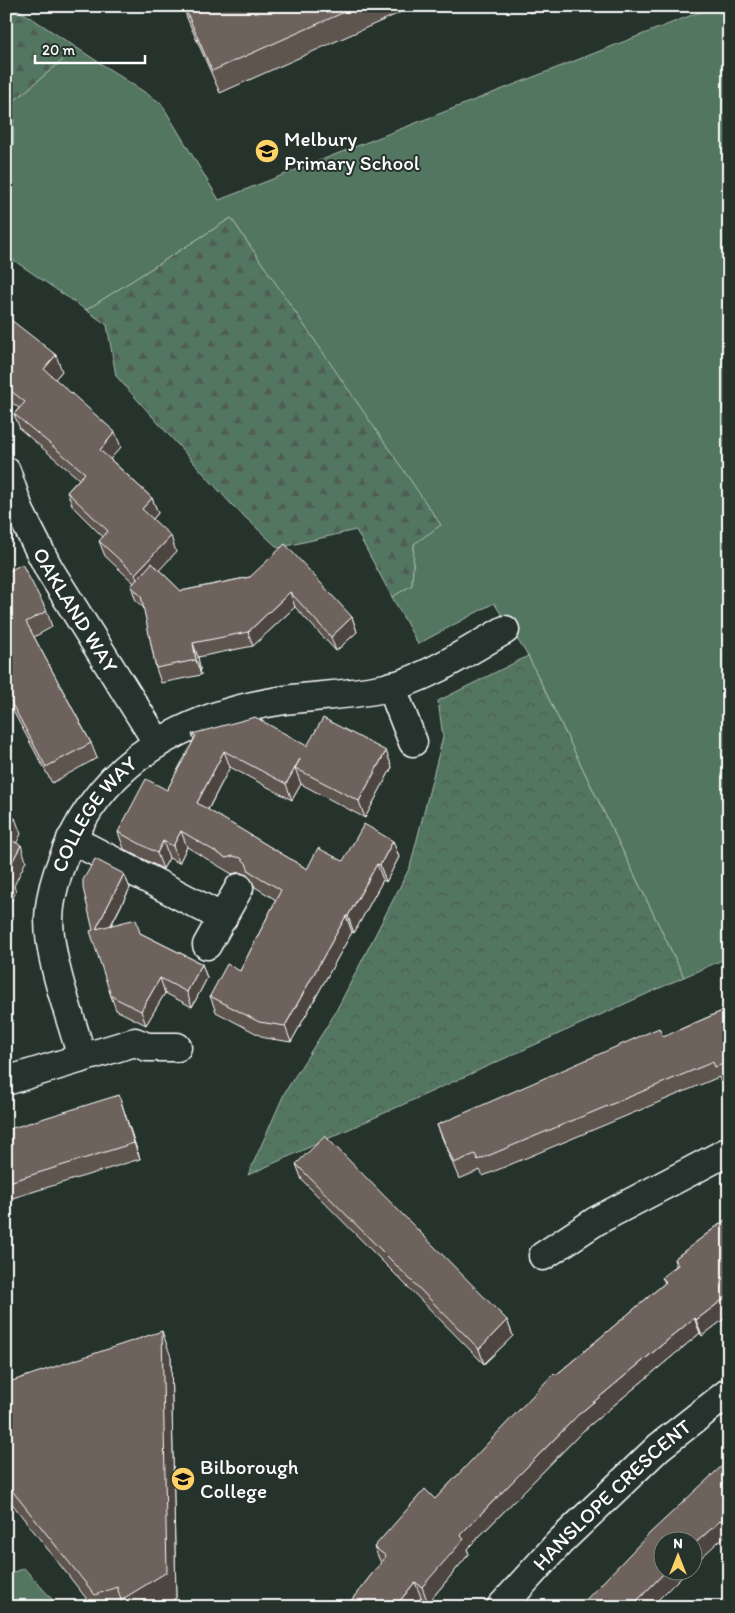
<svg xmlns="http://www.w3.org/2000/svg" width="735" height="1613" font-family="Itim,sans-serif">
  <defs>
    <pattern id="forest-firs" width="22" height="20" patternUnits="userSpaceOnUse" patternTransform="scale(1.25)"><rect width="22" height="20" fill="#537660"/><path d="M5 1l3.5 6h-7zM16 11l3.5 6h-7z" fill="#4f5d54"/></pattern>
    <pattern id="park-crowns" width="20" height="18" patternUnits="userSpaceOnUse" patternTransform="scale(1.25)"><rect width="20" height="18" fill="#537660"/><path d="M2 6a3 3 0 1 1 6 0M12 15a3 3 0 1 1 6 0" fill="none" stroke="#4f5d54"/></pattern>
  </defs>
  <rect width="100%" height="100%" fill="#26332d"/>
  <filter id="ink" filterUnits="userSpaceOnUse"><feTurbulence type="fractalNoise" baseFrequency=".02" numOctaves="2"/><feDisplacementMap in="SourceGraphic" scale="10" xChannelSelector="R" yChannelSelector="G"/><feConvolveMatrix kernelMatrix="1 2 1 2 8 2 1 2 1" color-interpolation-filters="sRGB"/></filter>
  <g filter="url(#ink)">
    <!-- grass -->
    <path fill="#537660" stroke="#a9bab0" d="M715,6h2l12,25v926l-45,20 -156,-321 -34,-53 -76,41 -26,-47 20,-12 2,-41 26,-19 -209,-307 -145,92 -80,-55v-93l7,-15 1,-46 63,-53 84,55 58,97z
      M24,1568l35,39h-53v-32z"/>
    <!-- forest -->
    <path fill="url(#forest-firs)" stroke="#a9bab0" d="M6,6h7l64,42 -63,53 -1,46 -7,15z
      M231,218l210,307 -27,19 -2,41 -20,12 -36,-67 -78,18 -47,-44 -115,-128 -9,-51 -21,-15z"/>
    <!-- park -->
    <path fill="url(#park-crowns)" stroke="#a9bab0" d="M528,656l156,321 -436,198 37,-83 49,-77 76,-148 33,-130 -5,-36z"/>
    <g fill="none" stroke-linecap="round" stroke-linejoin="round">
      <!-- minor casing -->
      <g stroke="#fff" stroke-width="31">
        <g id="minor">
          <path id="s1" d="M6,471l14,41 29,57 108,173"/>
          <path d="M391,686l22,56"/>
          <path d="M71,839l152,79"/>
          <path d="M207,945l32,-57"/>
          <path id="s2" d="M82,1058c-11,-41 -33,-96 -33,-139 1,-34 16,-69 33,-99 44,-74 121,-108 203,-120 35,-5 70,-5 105,-13 40,-10 79,-37 115,-57"/>
          <path d="M6,1081l129,-39 12,5h30"/>
          <path d="M543,1256l53,-35 133,-70"/>
          <path id="s3" d="M501,1607l59,-65 99,-95 70,-55"/>
        </g>
      </g>
      <!-- minor -->
      <use href="#minor" stroke="#26332d" stroke-width="28"/>
    </g>
    <!-- wall -->
    <path fill="#5f5450" stroke="#fff" d="M183,6h232l-195,87 -33,-75z
      M527,6h18l-15,7z
      M6,316l56,55 -7,8 66,68 -11,12 42,39 6,15 -5,6 23,33 -17,18 22,21 69,-14 102,40 5,15 -21,19 -41,-44 -42,39 -55,11 3,18 -40,8 -5,-15 -12,-60 -8,-7 -5,-15 3,-3 -29,-27 -6,-15 4,-4 -30,-30 -6,-15 12,-13 -59,-50 -6,-15 5,-6 -13,-10z
      M6,573l41,38 5,16 -18,10 57,106 6,15 -45,25 -46,-85z
      M192,734l115,12 79,5 6,16 -27,51 -64,-34 -9,16 -62,-33 -22,43 99,59 36,-8 50,-20 6,16 -13,25 -3,-2 -29,53 -2,-1 -61,110 -26,-4 -49,-26 -6,-16 30,-25 36,-71 -21,-13 -4,-8 -4,-4 -8,-3 -7,2 -45,-27 -8,16 -10,-5 -6,11 -39,-20 -6,-17 49,-42 27,-50z
      M124,874l6,14 -19,38 31,8 60,30 5,14 -15,29 -27,-14 -19,32 -30,-15 -5,-14 -18,-66z
      M729,1008v72l-8,3 -2,-6 -236,99 -3,-6 -21,9 -16,-39 -6,-15 226,-88z
      M124,1111l16,48 -134,41v-70z
      M296,1164l211,156 6,16 -29,28 -182,-184z
      M729,1217v98l-27,21 -2,-3 -117,98 -116,118 2,5 -41,49 -7,-6 -7,10h-68l35,-44 -7,-16 61,-48 121,-124 109,-92 -3,-6 14,-11 -2,-7z
      M171,1357l5,241 -14,9h-69l-83,-106 -4,1v-119z"/>
    <!-- shaded-wall -->
    <path fill="#4d4541" stroke="#fff" d="M56,355l6,16 -12,14 -6,-16z
      M115,432l6,15 -16,18 -5,-15z
      M152,498l6,15 -10,12 -6,-16z
      M171,536l5,16 -35,38 -6,-16z
      M290,592l5,15 -42,39 -5,-14z
      M352,617l5,15 -21,19 -5,-14z
      M193,643l5,14 3,18 -5,-15z
      M224,751l6,16 -27,52 -6,-16z
      M386,751l6,16 -27,51 -6,-17z
      M295,768l6,16 -9,16 -6,-16z
      M15,818l6,16 -10,20 -5,-14v-3z
      M181,831l6,16 -8,16 -6,-17z
      M163,841l6,17 -6,11 -6,-16z
      M393,841l6,16 -13,25 -6,-17z
      M21,845l5,16 -12,25 2,6 -10,19v-37z
      M377,864l6,16 -29,53 -6,-17z
      M124,874l6,14 -29,56 -5,-15z
      M346,916l6,16 -61,110 -6,-16z
      M202,964l5,14 -15,29 -5,-15z
      M160,978l5,15 -19,32 -5,-14z
      M6,980l2,6 -2,4z
      M119,1095l5,16 16,48 -6,-16z
      M729,1295v20l-27,21 -6,-16z
      M694,1318l6,15 -117,98 -116,118 2,5 -41,49 -6,-16 38,-52 118,-120z
      M507,1320l6,16 -29,28 -5,-15z
      M162,1331l9,26 5,241 -14,9h-38l-3,-7z
      M729,1513v19l-37,34v-20z
      M667,1570h21l-37,37h-20z
      M415,1582l6,15 -7,10h-19z"/>
    <!-- building -->
    <path fill="#6e625d" stroke="#fff" d="M184,6h174l-146,65z
      M6,316l50,39 -12,14 71,63 -15,18 52,48 -10,11 29,27 -36,38 -36,-33 9,-10 -41,-39 18,-19 -71,-59 11,-12 -19,-15z
      M285,544l67,73 -21,20 -41,-45 -42,40 -55,11 3,17 -40,8 -15,-72 -10,-10 21,-23 29,28 69,-14z
      M22,564l25,47 -21,11 65,121 -45,24 -40,-74v-120z
      M255,717l52,29 16,-28 63,33 -27,50 -64,-33 5,-9 -14,25 -62,-33 -27,52 110,66 11,-21 25,13 21,-37 29,17 -13,24 -3,-1 -29,52h-2l-61,110 -26,-4 -49,-26 17,-32 13,7 41,-81 -32,-19 -3,-8 -5,-5 -8,-2 -7,2 -45,-27 -8,15 -10,-5 -6,12 -39,-21 28,-53 21,11 29,-54 -4,-2z
      M6,814l9,4 -9,19z
      M6,838l15,7 -15,29 4,2 -4,8z
      M95,859l29,15 -28,55 40,-10 4,14 62,31 -15,28 -27,-14 -19,33 -30,-15 -21,-65 3,-1 -10,-42v-8z
      M729,1008v54l-14,5 -2,-5 -235,98 -3,-6 -21,9 -17,-38 222,-97 4,9z
      M119,1095l15,48 -128,40v-53z
      M325,1136l182,184 -28,29 -183,-185z
      M729,1217v78l-33,25 -2,-2 -116,97 -118,120 4,4 -42,48 -7,-5 -20,25h-49l40,-51 -12,-9 51,-58 10,10 119,-126 2,2 110,-93 -4,-5 16,-12 -4,-6z
      M162,1331l5,241 -46,28 -4,-13 -22,8 -89,-112v-100z
      M725,1463l4,5v45l-37,33v-6h-30v30h5l-36,37h-52l71,-74z"/>
  </g>
  <!-- icons -->
  <defs>
    <g id="school-disc" transform="scale(1.25)"><circle r="9.5" fill="#ffd166" stroke="#26332d"/><path d="M0-5L7-2L0 1L-7-2ZM-4 1L0 2.5L4 1V4Q0 6-4 4Z" fill="#111"/></g>
    <g id="university-disc" transform="scale(1.25)"><circle r="9.5" fill="#ffd166" stroke="#26332d"/><path d="M0-5L7-2L0 1L-7-2ZM-4 1L0 2.5L4 1V4Q0 6-4 4Z" fill="#111"/></g>
  </defs>
  <g fill-rule="evenodd">
    <use href="#school-disc" x="267" y="151"/>
    <use href="#university-disc" x="183" y="1479"/>
  </g>
  <g text-anchor="middle" stroke-width="4" stroke-linejoin="round" paint-order="stroke">
    <!-- poi labels -->
    <g font-size="21" fill="#fff" stroke="#26332d" text-anchor="start">
      <text x="284" y="146">Melbury<tspan x="284" dy="24">Primary School</tspan></text>
      <text x="200" y="1474">Bilborough<tspan x="200" dy="24">College</tspan></text>
    </g>
    <!-- street labels -->
    <g font-size="21" fill="#fff" stroke="#26332d">
      <text dy="7" stroke="none"><textPath href="#s1" startOffset="156">OAKLAND WAY</textPath></text>
      <text dy="7" stroke="none"><textPath href="#s2" startOffset="260">COLLEGE WAY</textPath></text>
      <text dy="7" stroke="none"><textPath href="#s3" startOffset="158">HANSLOPE CRESCENT</textPath></text>
    </g>
  </g>
  <!-- margin -->
  <rect width="735" height="1613" fill="none" stroke="#26332d" stroke-width="25"/>
  <rect x="12" y="12" width="710" height="1588" fill="none" stroke="#fff" stroke-width="2" filter="url(#ink)"/>
  <!-- north arrow -->
  <g transform="translate(678 1556)"><circle r="24" fill="#26332d" stroke="#7d8581"/>
  <path d="M0-4L9 19L0 12L-9 19Z" fill="#ffd166"/>
  <text y="-8" font-size="14" font-weight="bold" text-anchor="middle" fill="#ffffff">N</text>
  </g>
  <!-- scale -->
  <path d="M35 55v8h110v-8" fill="none" stroke="#ffffff" stroke-width="2.5"/>
  <text x="42" y="55" font-size="15" fill="#ffffff" stroke="#26332d" stroke-width="4" paint-order="stroke">20 m</text>
</svg>
